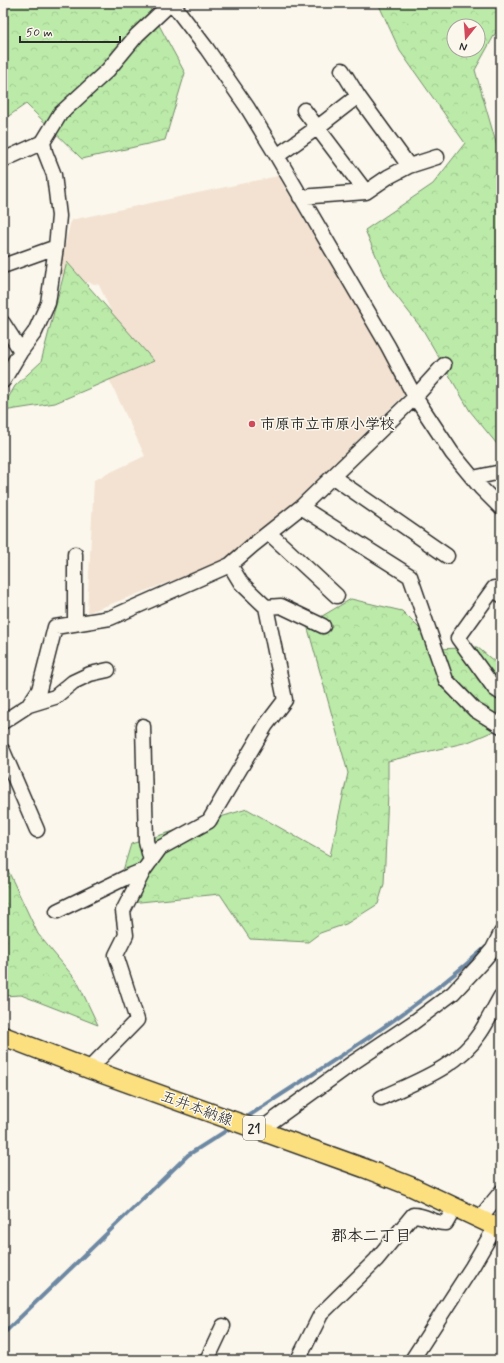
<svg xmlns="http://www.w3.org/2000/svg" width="504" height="1363" font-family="Mynerve,'Klee One',sans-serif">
  <defs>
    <pattern id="forest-crowns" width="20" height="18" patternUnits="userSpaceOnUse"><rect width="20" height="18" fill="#bceba9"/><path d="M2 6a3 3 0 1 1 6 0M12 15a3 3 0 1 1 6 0" fill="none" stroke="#a2ca92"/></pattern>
  </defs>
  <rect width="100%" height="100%" fill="#fbf7ec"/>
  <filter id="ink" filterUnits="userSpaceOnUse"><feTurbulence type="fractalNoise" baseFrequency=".025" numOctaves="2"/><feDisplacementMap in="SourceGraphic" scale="8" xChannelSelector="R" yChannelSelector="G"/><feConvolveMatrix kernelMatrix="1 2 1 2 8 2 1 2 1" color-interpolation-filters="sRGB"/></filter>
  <g filter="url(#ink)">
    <!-- built -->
    <path fill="#f3e2d1" d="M278,176l129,216 -112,109 -76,62 -132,50 7,-133 51,-24 -42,-90 26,-15 -30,-66 -41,-10 13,-55z"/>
    <!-- forest -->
    <path fill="url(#forest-crowns)" stroke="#748b6a" fill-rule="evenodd" d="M3,3h144l38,70 -20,67 -83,19 -56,-55 -23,16z
      M378,3h123v20l-26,47 26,90v289l-31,-38 -47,-81 -33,-42 -25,-58 68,-46 32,-41 -65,-92zM454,26h24v24h-24z
      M67,262l87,99 -99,42 -52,8v-4l12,-21 26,-24z
      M351,599l51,12 38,38 37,-2 24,20v61l-33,14 -80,19v32l-4,91 -6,20 -32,20 -26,9 -12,9 -58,-3 -30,-45 -90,9 -8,-29 9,-30 116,-35 83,47 18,-83 -41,-148z
      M3,860l35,74 39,47 21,44 -77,-30 -18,1z"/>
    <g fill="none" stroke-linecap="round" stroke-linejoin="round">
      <!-- stream -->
      <path stroke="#6d88a3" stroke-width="4" d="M244,1119c83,-55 168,-105 242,-172
        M3,1334l185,-179 44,-28"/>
      <!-- minor casing -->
      <g stroke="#2b2b2b" stroke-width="17">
        <path id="minor" d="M172,3l35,46 40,58 30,49 111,190 27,51 37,56 29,35 20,20
          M342,70l16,26 51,70
          M304,110l62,82
          M277,156l41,-29 40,-31
          M3,160l40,-18
          M300,197l66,-5 22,-15 21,-11 28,-9
          M3,266l53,-19
          M3,323l18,28
          M3,381l18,-30 14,-19 13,-29 8,-56 3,-31 -5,-41 -9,-23 -2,-10 17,-28 48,-44 29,-35 34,-32
          M333,477l114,79
          M473,478l28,-6
          M301,507l109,69 36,104 29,30 26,16
          M269,533l68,63
          M75,554v70
          M501,595l-7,-7 -36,50 37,51 6,4
          M266,607l15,-1 42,20
          M29,705l26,-8 18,-15 17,-8 18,-4
          M3,722l26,-17 10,-15 16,-63 55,-9 120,-53 23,-20 48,-38 114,-110 29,-32
          M143,726l3,115 5,20
          M3,751l34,79
          M57,911l70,-34 17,-7
          M89,1069l48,-49 -21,-65 10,-20 -3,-24 21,-41 16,-22 49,-27 57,-96 19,-25 -19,-93 -25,-24 -11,-18
          M381,1098c36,-17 77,-31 99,-65 8,-12 14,-25 21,-37
          M260,1130l94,-68 60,-40 39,-29 28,-30 12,-14 8,-16
          M479,1219l22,-27
          M207,1360l16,-34
          M298,1360l23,-46 55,-54 37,-45c14,0 21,9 33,8l9,-16
          M412,1360l60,-93 24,-41"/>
      </g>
      <!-- major casing -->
      <g stroke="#2b2b2b" stroke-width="21">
        <path id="major" d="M3,1036l86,33 275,99 46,18 91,43"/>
      </g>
      <!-- minor -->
      <use href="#minor" stroke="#fbf7ec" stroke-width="14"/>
      <!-- major -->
      <use href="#major" stroke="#fce080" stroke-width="18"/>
    </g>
  </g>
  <!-- markers -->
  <circle fill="#d1495b" stroke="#fbf7ec" stroke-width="1.5" cx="252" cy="424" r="4"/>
  <g text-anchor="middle" stroke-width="3" stroke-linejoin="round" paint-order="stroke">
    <!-- shield labels -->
    <rect fill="#fbf7ec" stroke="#696865" stroke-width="1" x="243" y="1116" width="22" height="24" rx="3"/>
    <g font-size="14" font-weight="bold" fill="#2b2b2b">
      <text x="254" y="1133">21</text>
    </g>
    <!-- poi labels -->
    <g font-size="15" font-weight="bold" fill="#2b2b2b" stroke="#fbf7ec" text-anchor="start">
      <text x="260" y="429">市原市立市原小学校</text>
    </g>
    <!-- street labels -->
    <g font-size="15" fill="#2b2b2b" stroke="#fbf7ec">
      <text transform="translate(197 1108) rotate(20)" y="5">五井本納線</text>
    </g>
    <!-- neighbourhood labels -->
    <g font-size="16" font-weight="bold" fill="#2b2b2b" stroke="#fbf7ec">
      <text x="371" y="1241">郡本二丁目</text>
    </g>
  </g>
  <!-- margin -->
  <rect width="504" height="1363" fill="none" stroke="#fbf7ec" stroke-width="16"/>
  <rect x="8" y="8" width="488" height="1347" fill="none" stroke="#2b2b2b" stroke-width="1.5" filter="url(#ink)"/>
  <!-- north arrow -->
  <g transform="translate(466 38) rotate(197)"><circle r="19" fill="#fbf7ec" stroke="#a8a59f"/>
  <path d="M0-3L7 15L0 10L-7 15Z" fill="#d1495b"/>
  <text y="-6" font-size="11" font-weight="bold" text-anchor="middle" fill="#2b2b2b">N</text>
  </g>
  <!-- scale -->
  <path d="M20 36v6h100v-6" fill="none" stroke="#2b2b2b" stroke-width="2"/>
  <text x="26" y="36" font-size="12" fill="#2b2b2b" stroke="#fbf7ec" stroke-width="3" paint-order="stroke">50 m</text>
</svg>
